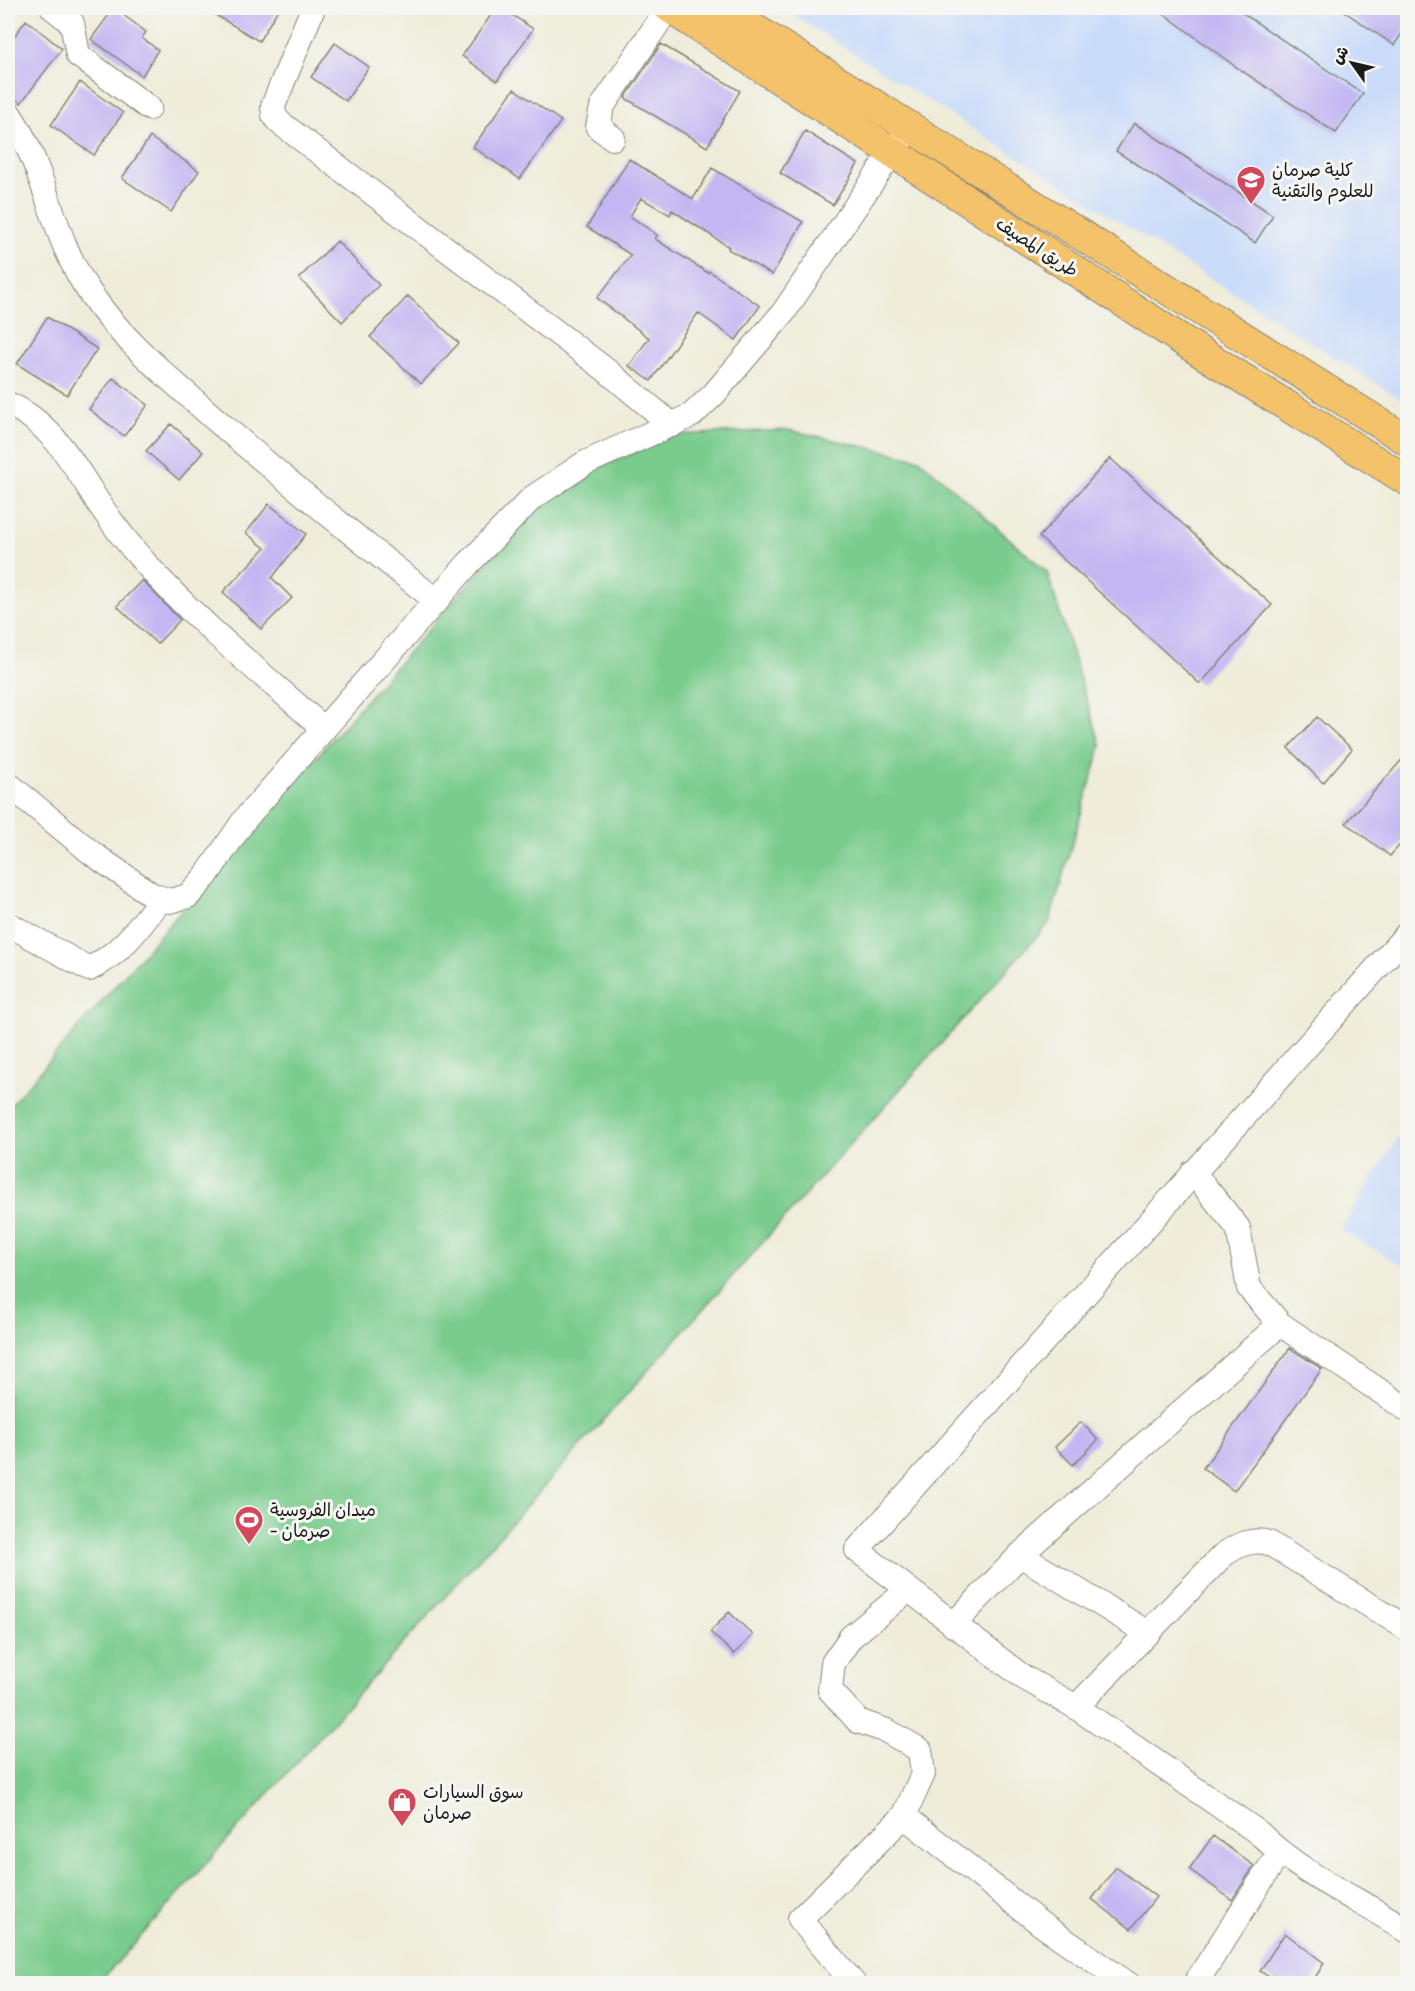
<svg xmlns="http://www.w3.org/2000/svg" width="1415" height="1991" font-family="Pangolin,'Playpen Sans Arabic',sans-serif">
  <rect width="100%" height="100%" fill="#f6f6f2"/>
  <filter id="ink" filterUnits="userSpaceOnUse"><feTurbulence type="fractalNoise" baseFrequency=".0167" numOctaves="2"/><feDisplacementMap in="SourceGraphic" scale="12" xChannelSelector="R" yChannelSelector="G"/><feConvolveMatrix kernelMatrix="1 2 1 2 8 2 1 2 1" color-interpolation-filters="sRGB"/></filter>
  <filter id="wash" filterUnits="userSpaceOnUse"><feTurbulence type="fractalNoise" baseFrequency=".008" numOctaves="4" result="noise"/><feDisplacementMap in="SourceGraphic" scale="24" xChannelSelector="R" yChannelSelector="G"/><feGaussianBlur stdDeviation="1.35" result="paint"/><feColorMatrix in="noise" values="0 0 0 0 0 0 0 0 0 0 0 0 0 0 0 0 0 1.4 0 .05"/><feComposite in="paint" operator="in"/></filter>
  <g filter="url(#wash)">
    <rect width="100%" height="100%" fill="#efecd9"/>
    <!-- built -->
    <path fill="#cadcf9" d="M782,8h625v395z
      M1407,1123l1,145h-1l-67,-38z"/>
    <!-- green -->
    <path fill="#7acc8e" stroke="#4b7455" stroke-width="1.5" d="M789,430l130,29 128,113 54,174 -52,177 -950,1060 -91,1v-876l520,-592 52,-40 95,-41z"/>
    <g id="blocks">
      <!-- building -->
      <path fill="#c2b7f2" d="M114,8l32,24 -4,6 16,12 -16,26 -51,-37z
        M204,8h75l-20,33z
        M496,8h6l31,21 -36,52 -35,-25z
        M1156,8h79l128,86 -27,39 -100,-66z
        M1339,8h68v18l-13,19z
        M26,20l36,29 -41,54 -13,-10v-48z
        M335,43l34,24 -23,34 -35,-24z
        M661,44l79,47 -33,56 -82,-49z
        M80,82l43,31 -29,42 -43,-30z
        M514,89l47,32 -41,58 -47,-32z
        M1134,123l139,92 -18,28 -139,-92z
        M805,131l53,33 -25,41 -53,-32z
        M150,137l49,34 -28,41 -49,-34z
        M629,159l64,40 19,-31 91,54 -31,53 -44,-26 1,-2 -57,-37 -2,5 -29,-17 -11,18 27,19 -2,4 53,34 1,-2 51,35 -24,34 -38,-27 -47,68 -22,-15 20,-28 -52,-40 34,-43 -44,-28z
        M337,241l42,44 -37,37 -43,-44z
        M408,296l51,47 -38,41 -51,-47z
        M47,317l50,32 -30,46 -50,-31z
        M113,378l35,27 -24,31 -35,-27z
        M171,424l32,28 -24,28 -33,-29z
        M1110,458l162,147 -72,79 -161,-147z
        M269,504l37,30 -34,44 20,20 -31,31 -38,-37 42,-44 -19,-15z
        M142,580l38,40 -23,24 -40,-38z
        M1317,717l35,32 -29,34 -35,-35z
        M1407,754v83l-17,19 -44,-33z
        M1290,1348l32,21 -88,122 -31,-23z
        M1081,1422l17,18 -25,25 -18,-18z
        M729,1612l24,23 -19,19 -24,-22z
        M1213,1836l41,30 -22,34 -43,-31z
        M1116,1867l40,30 -25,32 -39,-30z
        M1285,1933l39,30 -12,20h-34l-18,-12z"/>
    </g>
  </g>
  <g filter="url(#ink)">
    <use href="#blocks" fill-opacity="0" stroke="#86847a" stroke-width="1.5"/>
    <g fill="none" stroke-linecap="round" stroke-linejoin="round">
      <!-- minor casing -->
      <g stroke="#86847a" stroke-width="26">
        <path id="minor" d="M53,8l19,15 6,32 71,53
          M313,8l-40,98 1,9 5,7 327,248 66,55
          M8,112c40,58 42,123 82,181 32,47 76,82 118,120 75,65 151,127 229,188
          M613,138l-15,-11 4,-20 66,-99
          M8,404c42,18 64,57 88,95 15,23 32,45 50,65 53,60 118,111 178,165
          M8,784l85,70 59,41 18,6 18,-5 18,-20 39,-57 223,-255 64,-66 53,-35 107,-48 22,-21 69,-81 119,-175
          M8,924l81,45c33,-16 50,-42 72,-70
          M1408,933l-551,617 166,127 53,30 183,126c43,43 99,65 149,98
          M1193,1172l45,56 11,60 31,36 128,86
          M1020,1555l128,78
          M953,1625l67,-70 260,-231
          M1076,1707l146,-151c15,-11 30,-18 47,-13l139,86
          M904,1816l137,108 87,60
          M854,1984l-54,-65 104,-103 19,-42 -3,-24 -33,-19 -29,-10 -28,-31 3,-27 18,-26 57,-47
          M1195,1984l84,-131"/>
      </g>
      <!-- major casing -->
      <g stroke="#86847a" stroke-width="32">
        <path id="major" d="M670,8l532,345 206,128
          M721,8l687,433"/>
      </g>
      <!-- minor -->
      <use href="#minor" stroke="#fff" stroke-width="24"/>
      <!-- major -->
      <use href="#major" stroke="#f3c26a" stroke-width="30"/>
    </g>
  </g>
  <!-- icons -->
  <defs>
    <g id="university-pin" transform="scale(1.5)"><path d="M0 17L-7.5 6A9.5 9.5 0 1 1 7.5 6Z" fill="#d1495b" stroke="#f6f6f2"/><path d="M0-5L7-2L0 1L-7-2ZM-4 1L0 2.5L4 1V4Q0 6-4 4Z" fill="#fff"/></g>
    <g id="stadium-pin" transform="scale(1.5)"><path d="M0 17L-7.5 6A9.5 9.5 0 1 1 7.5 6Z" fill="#d1495b" stroke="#f6f6f2"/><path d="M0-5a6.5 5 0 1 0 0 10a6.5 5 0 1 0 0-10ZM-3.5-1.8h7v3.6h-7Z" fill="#fff"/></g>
    <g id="shop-pin" transform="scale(1.5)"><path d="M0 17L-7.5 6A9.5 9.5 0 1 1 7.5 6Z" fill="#d1495b" stroke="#f6f6f2"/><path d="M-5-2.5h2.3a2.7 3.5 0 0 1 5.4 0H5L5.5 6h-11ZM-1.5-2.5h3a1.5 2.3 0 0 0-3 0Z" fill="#fff"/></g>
  </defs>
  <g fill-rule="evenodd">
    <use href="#university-pin" x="1251" y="180"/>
    <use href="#stadium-pin" x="249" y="1520"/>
    <use href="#shop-pin" x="402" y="1802"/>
  </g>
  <g text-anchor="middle" stroke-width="6" stroke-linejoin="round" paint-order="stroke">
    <!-- poi labels -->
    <g font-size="18" fill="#1c1c1c" stroke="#f6f6f2" text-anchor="start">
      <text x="1272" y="176">كلية صرمان<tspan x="1272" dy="21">للعلوم والتقنية</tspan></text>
      <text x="270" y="1516">ميدان الفروسية<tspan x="270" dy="21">- صرمان</tspan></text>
      <text x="423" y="1798">سوق السيارات<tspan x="423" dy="21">صرمان</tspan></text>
    </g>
    <!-- street labels -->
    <g font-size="18" fill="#1c1c1c" stroke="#f6f6f2">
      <text transform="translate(1037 247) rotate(33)" y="6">طريق المصيف</text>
    </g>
  </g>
  <!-- margin -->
  <rect width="1415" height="1991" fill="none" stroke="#f6f6f2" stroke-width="30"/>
  <!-- north arrow -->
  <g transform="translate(1352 63) rotate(304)" stroke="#f6f6f2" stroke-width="4.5" paint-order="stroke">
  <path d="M0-4.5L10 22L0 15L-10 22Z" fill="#1c1c1c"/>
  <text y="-9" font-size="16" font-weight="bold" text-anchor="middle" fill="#1c1c1c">ش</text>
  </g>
</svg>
